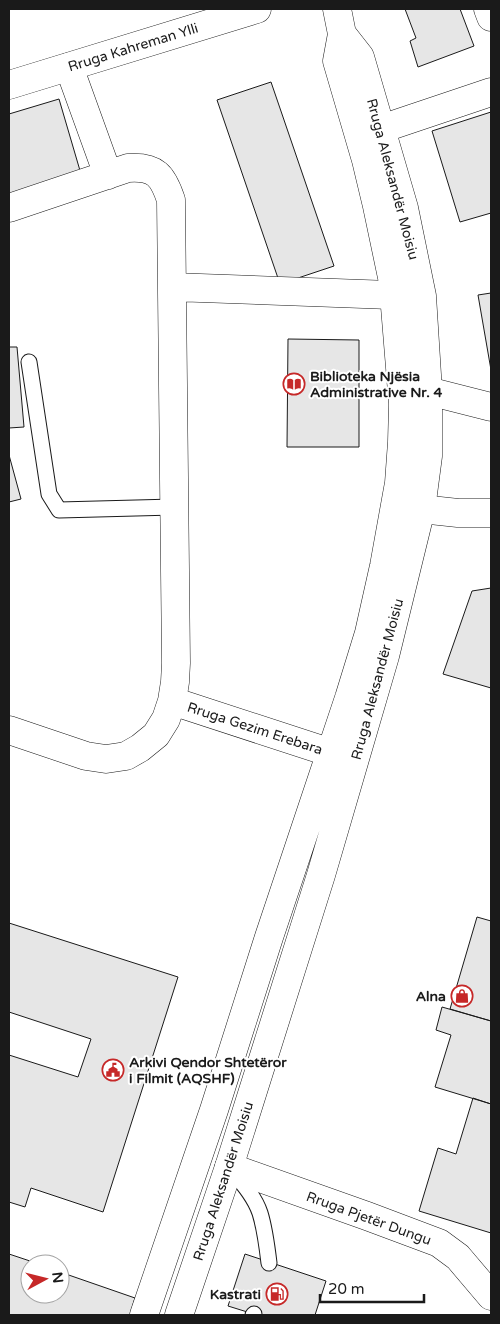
<svg xmlns="http://www.w3.org/2000/svg" width="500" height="1324" font-family="'Varela Round',sans-serif">
  <rect width="100%" height="100%" fill="#fff"/>
  <!-- building -->
  <path fill="#e6e6e6" stroke="#1a1a1a" d="M405,9h55l14,37 -56,21 -8,-26 6,-3z
    M271,82l63,184 -54,18 -63,-184z
    M59,99l22,75 -72,22v-82z
    M491,112v101l-31,9 -28,-91z
    M491,293v77l-13,-75z
    M288,339l71,1v107h-72z
    M9,347h8l7,80 -15,1z
    M9,455l12,44 -12,3z
    M491,588v100l-48,-14 29,-83z
    M477,917l14,4v100l-41,-12z
    M9,923l169,54 -75,235 -72,-24 -6,19 -16,-5v-147l69,22 13,-38 -82,-27z
    M442,1007l49,14v83l-56,-17 16,-52 -15,-5z
    M473,1098l18,6v129l-72,-22 19,-63 18,6z
    M9,1254l30,10h-9v30h30v-22l75,26 -5,17h-121z
    M245,1254l81,27 -11,34h-58l-29,-9z"/>
  <g fill="none" stroke-linecap="round" stroke-linejoin="round">
    <!-- lane casing -->
    <g stroke="#1a1a1a" stroke-width="17">
      <path id="lane" d="M29,362l20,132 10,16 115,-3
        M234,1173c10,12 21,25 26,40 5,16 7,33 9,50
        M253,1315l1,-1"/>
    </g>
    <!-- street casing -->
    <g stroke="#1a1a1a" stroke-width="29">
      <path id="street" d="M488,9l3,8
        M69,67l39,108
        M381,129l110,-37
        M9,208l119,-40c28,-2 35,8 43,32l5,463 -1,19 -3,19
        M172,287l246,9
        M428,391l63,16
        M421,509l37,4h33
        M9,730l77,26 20,3 20,-3 14,-8 16,-13 10,-16 6,-18 181,59
        M229,1167l138,49 72,27 19,14 33,39"/>
    </g>
    <!-- secondary casing -->
    <g stroke="#1a1a1a" stroke-width="29">
      <path id="secondary" d="M337,9l5,25
        M9,85l248,-76
        M144,1315l70,-205 55,-173 80,-239 20,-65 15,-67 15,-83 3,-41 1,-38 -10,-122 -16,-76 -11,-46 -29,-99 5,-27 18,23 44,151 18,88 6,95v65l-7,53 -36,147 -64,219 -92,292 -50,148"/>
    </g>
    <!-- lane -->
    <use href="#lane" stroke="#fff" stroke-width="15"/>
    <!-- street -->
    <use href="#street" stroke="#fff" stroke-width="28"/>
    <!-- secondary -->
    <use href="#secondary" stroke="#fff" stroke-width="28"/>
  </g>
  <!-- icons -->
  <defs>
    <g id="library-ring" transform="scale(1.125)"><circle r="9.5" fill="#fff" stroke="#c62828" stroke-width="1.5"/><path d="M-6-4Q-3-5.5-.7-3.5V5Q-3 3-6 4ZM6-4Q3-5.5 .7-3.5V5Q3 3 6 4Z" fill="#c62828"/></g>
    <g id="shop-ring" transform="scale(1.125)"><circle r="9.5" fill="#fff" stroke="#c62828" stroke-width="1.5"/><path d="M-5-2.5h2.3a2.7 3.5 0 0 1 5.4 0H5L5.5 6h-11ZM-1.5-2.5h3a1.5 2.3 0 0 0-3 0Z" fill="#c62828"/></g>
    <g id="civic-ring" transform="scale(1.125)"><circle r="9.5" fill="#fff" stroke="#c62828" stroke-width="1.5"/><path d="M-.6-6.5H3V-4.5H.6V-3L4-1V1h2V6H-6V1h2V-1L-.6-3ZM-1.2 2.5V6h2.4V2.5Z" fill="#c62828"/></g>
    <g id="fuel-ring" transform="scale(1.125)"><circle r="9.5" fill="#fff" stroke="#c62828" stroke-width="1.5"/><path d="M-5.5-6h7V0h2V4h1.3V-2.5L3-4.5l.8-.8L6-3V5H2.5V1h-1V6h-7ZM-4.2-4.7v3.2H.2V-4.7Z" fill="#c62828"/></g>
  </defs>
  <g fill-rule="evenodd">
    <use href="#library-ring" x="294" y="384"/>
    <use href="#shop-ring" x="462" y="996"/>
    <use href="#civic-ring" x="113" y="1070"/>
    <use href="#fuel-ring" x="277" y="1294"/>
  </g>
  <g text-anchor="middle" stroke-width="4" stroke-linejoin="round" paint-order="stroke">
    <!-- street labels -->
    <g font-size="14" fill="#1a1a1a" stroke="#fff">
      <text transform="translate(133 47) rotate(-17)" y="5">Rruga Kahreman Ylli</text>
      <text transform="translate(393 179) rotate(75)" y="5">Rruga Aleksandër Moisiu</text>
      <text transform="translate(377 679) rotate(-75)" y="5">Rruga Aleksandër Moisiu</text>
      <text transform="translate(255 728) rotate(18)" y="5">Rruga Gezim Erebara</text>
      <text transform="translate(223 1181) rotate(-72)" y="5">Rruga Aleksandër Moisiu</text>
      <text transform="translate(369 1218) rotate(20)" y="5">Rruga Pjetër Dungu</text>
    </g>
    <!-- poi labels -->
    <g font-size="14" font-weight="bold" fill="#1a1a1a" stroke="#fff" text-anchor="start">
      <text x="310" y="381">Biblioteka Njësia<tspan x="310" dy="16">Administrative Nr. 4</tspan></text>
      <text x="446" y="1001" text-anchor="end">Alna</text>
      <text x="129" y="1067">Arkivi Qendor Shtetëror<tspan x="129" dy="16">i Filmit (AQSHF)</tspan></text>
      <text x="261" y="1299" text-anchor="end">Kastrati</text>
    </g>
  </g>
  <!-- border -->
  <rect width="500" height="1324" fill="none" stroke="#1a1a1a" stroke-width="20"/>
  <!-- north arrow -->
  <g transform="translate(45 1279) rotate(83)"><circle r="24" fill="#ffffff" stroke="#a3a3a3"/>
  <path d="M0-4L9 19L0 12L-9 19Z" fill="#c62828"/>
  <text y="-8" font-size="14" font-weight="bold" text-anchor="middle" fill="#1a1a1a">N</text>
  </g>
  <!-- scale -->
  <path d="M320 1294v8h104v-8" fill="none" stroke="#1a1a1a" stroke-width="2.5"/>
  <text x="328" y="1294" font-size="15" fill="#1a1a1a" stroke="#ffffff" stroke-width="4" paint-order="stroke">20 m</text>
</svg>
